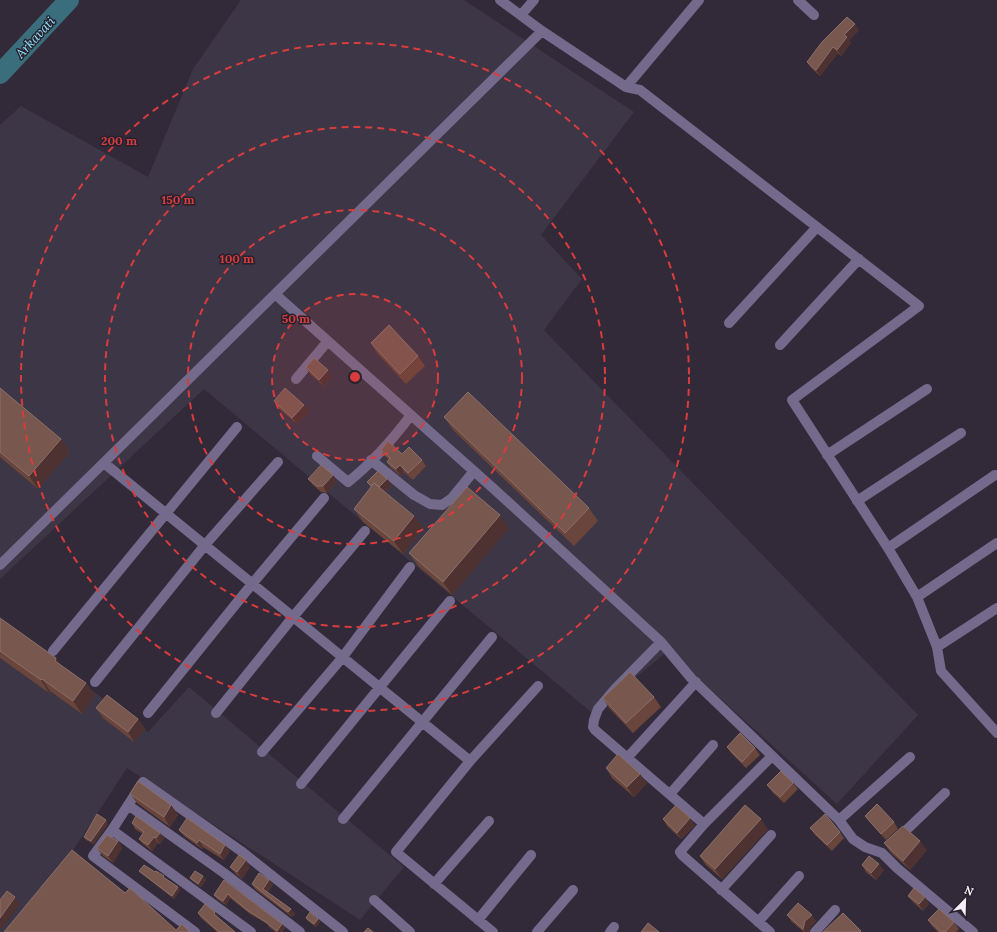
<svg xmlns="http://www.w3.org/2000/svg" width="997" height="932" font-family="Lora,serif">
  <rect width="100%" height="100%" fill="#322a38"/>
  <!-- industrial -->
  <path fill="#3d3646" d="M241,0h223l170,112 -93,123 41,44 -38,51 374,385 -81,89 -169,-153 -76,62 -388,-324 -204,190v-454l21,-19 127,71 45,-108z
    M0,622l148,110 41,-45 215,180 -44,53 -233,-152 -54,82 102,82h-175z"/>
  <g fill="none" stroke-linecap="round" stroke-linejoin="round">
    <!-- river -->
    <path stroke="#3b6e7c" stroke-width="20" d="M0,74l69,-74"/>
    <!-- minor -->
    <path stroke="#736a8c" stroke-width="10" d="M500,0l42,31
      M798,0l16,15
      M521,15l13,-15
      M626,87l73,-87
      M275,294l219,195 167,153 -46,47 -17,20 -4,11 -1,7 2,3 109,94 -24,28 2,3 88,77
      M729,323l88,-96
      M780,345l79,-86
      M296,379l32,-38
      M827,455l100,-66
      M317,456l31,26c24,-19 45,-43 63,-67
      M371,460l43,35 16,9 12,1 10,-7 22,-27
      M104,463l366,298
      M857,501l104,-68
      M888,548l107,-73
      M0,565l542,-534 84,56 14,3 279,216 -127,94 96,148 29,49 20,50 4,24 56,62
      M917,597l80,-54
      M661,642l30,36 148,142 14,19 12,8 17,6 15,15 76,64
      M937,647l60,-39
      M53,651l184,-224
      M95,682l110,-137 73,-83
      M148,713l104,-129 72,-86
      M216,713l77,-96 72,-86
      M262,752l80,-94 68,-91
      M627,758l69,-76
      M301,784l149,-183
      M670,794l43,-49
      M128,805l96,68 76,59
      M343,819l149,-182
      M839,820l71,-63
      M704,824l68,-68
      M112,830l139,102
      M897,839l48,-46
      M434,884l55,-63
      M721,890l50,-55
      M374,900l36,32
      M478,920l53,-65
      M758,922l41,-46
      M195,932l-102,-76 19,-26 31,-48 98,69 102,81
      M493,932l-97,-80 74,-91 68,-75
      M537,932l36,-42
      M610,932l4,-5
      M815,932l20,-22"/>
  </g>
  <!-- wall -->
  <path fill="#69453b" d="M859,30l-10,10 2,3 -10,13 -3,-3 -18,23 -9,-8 -4,-6z
    M371,343l47,13 7,10 -19,18 -29,-31z
    M306,367l26,10 -8,9 -14,-12z
    M0,388l61,51 9,13 -32,37 -38,-32z
    M274,401l35,10 -12,13 -19,-16z
    M444,417l145,91 9,13 -24,25 -121,-116z
    M381,450l41,10 4,6 -13,14 -9,-8 -3,4 -10,-8 -4,-6 2,-2 -4,-4z
    M308,479l29,2 -10,12 -6,-1 -8,-7z
    M367,482l25,3 -7,7 39,36 -21,26 -40,-32 -9,-13 17,-22z
    M509,528l-57,67 -34,-29 -9,-13z
    M0,618l62,48 24,17 9,12 -13,19 -32,-23 -1,2 -49,-35z
    M654,697l7,10 -28,26 -24,-25 -6,-10z
    M96,708l42,11 7,10 -11,13 -31,-24z
    M727,747l28,1 5,7 -14,13 -15,-15z
    M606,768l41,15 -13,14 -22,-19z
    M793,783l5,6 -14,14 -12,-11 -5,-7z
    M130,794l41,11 7,10 -8,12 -33,-24z
    M865,816l29,6 4,7 -12,11 -16,-18z
    M663,819l32,6 -14,14 -14,-13z
    M132,823l32,15 -4,6 -2,-1 -6,8 -9,-7 -4,-5 4,-5 -8,-5z
    M108,824l-14,20 -8,-4 -2,-3z
    M810,828l30,4 4,6 -12,13 -17,-16z
    M768,829l-46,50 -16,-14 -6,-9z
    M179,830l51,21 -6,9 -21,-13 -1,2 -18,-13z
    M118,841l4,7 -9,15 -11,-8 -5,-7z
    M884,843l43,7 -17,20 -19,-17z
    M862,865l22,5 -8,10 -10,-8z
    M230,867h20l-8,12 -7,-6z
    M139,871l27,8 12,8 2,3 -6,9 -32,-25z
    M203,876l3,4 -5,7 -8,-6 -3,-3z
    M224,880l58,44 3,4 -3,4h-6l-7,-5 -2,-3 -17,-10 -20,-16 -4,7 -9,-6 -3,-4z
    M269,880l4,5 -6,8 24,16 4,5 -3,3 -37,-28 -3,-5z
    M908,896l17,1 4,7 -6,7 -10,-9z
    M198,913l20,3v1l17,15h-18l-16,-14z
    M787,915l29,6 -6,7 -1,4h-5l-12,-10z
    M306,918l12,1 2,3 -4,5 -8,-6z
    M928,920l26,2 5,7 -3,3h-18l-6,-6z"/>
  <!-- shaded-wall -->
  <path fill="#4d3231" d="M855,24l4,6 -10,10 2,3 -10,13 -4,-6 7,-15z
    M833,47l5,6 -18,23 -4,-6z
    M328,370l4,7 -8,9 -5,-6z
    M304,405l5,6 -12,13 -5,-6z
    M61,439l9,13 -32,37 -9,-13z
    M400,465l4,7 -3,4 -5,-7z
    M333,475l4,6 -10,12 -4,-7z
    M387,479l5,6 -12,12 -4,-6z
    M500,515l9,13 -57,67 -9,-13z
    M414,516l10,12 -21,26 -9,-13z
    M56,658l9,12 -10,-9z
    M42,679l8,12 -1,2 -8,-13z
    M86,683l9,12 -13,19 -9,-13z
    M138,719l7,10 -11,13 -6,-10z
    M640,774l7,9 -13,14 -7,-10z
    M171,805l7,10 -8,12 -6,-10z
    M690,818l5,7 -14,14 -4,-6z
    M761,819l7,10 -46,50 -7,-10z
    M106,820l2,4 -14,20 -3,-3z
    M160,833l4,5 -4,6 -4,-6z
    M154,837l4,6 -6,8 -4,-6z
    M199,840l4,7 -1,2 -5,-6z
    M118,841l4,7 -9,15 -5,-7z
    M920,841l7,9 -17,20 -7,-9z
    M225,845l5,6 -6,9 -4,-6z
    M246,860l4,7 -8,12 -5,-7z
    M879,864l5,6 -8,10 -5,-7z
    M203,876l3,4 -5,7 -3,-3z
    M269,880l4,5 -7,9 -3,-5z
    M178,887l2,3 -6,9 -2,-3z
    M228,894l2,4 -4,7 -3,-4z
    M15,897l5,7 -19,25 -1,-2v-9z
    M925,897l4,7 -6,7 -4,-7z
    M291,909l4,5 -3,3 -4,-5z
    M215,912l3,4 -1,3 -3,-5z
    M812,915l4,6 -6,7 -1,4h-4l-2,-3 2,-8z
    M318,919l2,3 -4,5 -2,-3z
    M282,924l3,4 -3,4h-4l-1,-1z"/>
  <!-- building -->
  <path fill="#78574f" stroke="#8c6f6a" d="M847,17l8,7 -11,11 3,2 -10,13 -4,-3 -17,23 -9,-8 15,-20z
    M389,325l29,31 -18,18 -29,-31z
    M314,358l14,12 -9,10 -13,-13z
    M0,388l61,51 -32,37 -29,-24z
    M285,388l19,17 -12,13 -18,-17z
    M468,392l121,116 -24,25 -121,-116z
    M388,441l14,13 7,-7 13,13 -14,13 -8,-8 -4,4 -9,-7 3,-4 -9,-8z
    M321,465l12,10 -10,11h-6l-9,-7z
    M378,471l9,8 -8,8 -5,-4 -3,3 -4,-4z
    M374,483l40,33 -20,25 -40,-32z
    M467,487l33,28 -57,67 -34,-29z
    M0,618l56,40 -1,3 31,22 -13,18 -31,-22 -1,1 -41,-29z
    M630,672l24,25 -28,26 -23,-25z
    M107,695l31,24 -10,13 -32,-24z
    M740,733l15,15 -13,14 -15,-15z
    M618,754l22,20 -13,13 -21,-19z
    M781,771l12,12 -13,14 -13,-12z
    M138,781l33,24 -7,12 -34,-23z
    M877,804l17,18 -13,12 -16,-18z
    M676,805l14,13 -13,15 -14,-14z
    M745,805l16,14 -46,50 -15,-13z
    M97,814l9,6 -15,21 -7,-4z
    M825,814l15,18 -13,13 -17,-17z
    M136,816l24,17 -4,5 -2,-1 -6,8 -9,-6 5,-7 -12,-9z
    M187,818l38,27 -5,9 -21,-14 -2,3 -18,-13z
    M903,826l17,15 -17,20 -19,-18z
    M107,835l11,6 -10,15 -11,-8z
    M72,850l53,43 5,-5 46,42 6,-6 8,8h-186z
    M239,855l7,5 -9,12 -7,-5z
    M869,856l10,8 -8,9 -9,-8z
    M144,865l11,7 1,-1 8,5 -1,1 15,10 -6,9 -33,-25z
    M195,871l8,5 -5,8 -8,-6z
    M259,873l10,7 -6,9 28,20 -3,3 -36,-28z
    M224,880l58,44 -5,7 -11,-9 -19,-12 -19,-16 -5,7 -9,-6z
    M914,888l11,9 -6,7 -11,-8z
    M7,891l8,6 -15,21v-18z
    M798,903l14,12 -7,6 -2,8 -16,-14z
    M205,904l10,8 -1,2 21,18h-16l-21,-19z
    M939,909l15,13 -9,10h-4l-13,-12z
    M310,912l8,7 -4,5 -8,-6z
    M843,913l18,18 -1,1h-37z
    M648,923l11,9h-18z
    M368,928l5,4h-9z"/>
  <!-- distance rings -->
  <circle cx="355" cy="377" r="83" fill="#d93c3d" fill-opacity=".12"/>
  <g fill="none" stroke="#d93c3d" stroke-width="2" stroke-dasharray="7 5">
    <circle cx="355" cy="377" r="83"/>
    <circle cx="355" cy="377" r="167"/>
    <circle cx="355" cy="377" r="250"/>
    <circle cx="355" cy="377" r="334"/>
  </g>
  <g text-anchor="middle" stroke-width="3" stroke-linejoin="round" paint-order="stroke">
    <!-- water labels -->
    <g font-size="13" font-style="italic" fill="#8ee3fb" stroke="#28212e">
      <text transform="translate(35 37) rotate(-47)" y="5">Arkavati</text>
    </g>
  </g>
  <circle cx="355" cy="377" r="6" fill="#d93c3d" stroke="#28212e" stroke-width="2"/>
  <g font-size="12" text-anchor="middle" font-weight="bold" fill="#d93c3d" stroke="#28212e" stroke-width="3" stroke-linejoin="round" paint-order="stroke">
    <text x="119" y="145">200 m</text>
    <text x="178" y="204">150 m</text>
    <text x="237" y="263">100 m</text>
    <text x="296" y="323">50 m</text>
  </g>
  <!-- north arrow -->
  <g transform="translate(965 900) rotate(23)" stroke="#28212e" stroke-width="3" paint-order="stroke">
  <path d="M0-3L7 15L0 10L-7 15Z" fill="#f4eef7"/>
  <text y="-6" font-size="11" font-weight="bold" text-anchor="middle" fill="#f4eef7">N</text>
  </g>
</svg>
